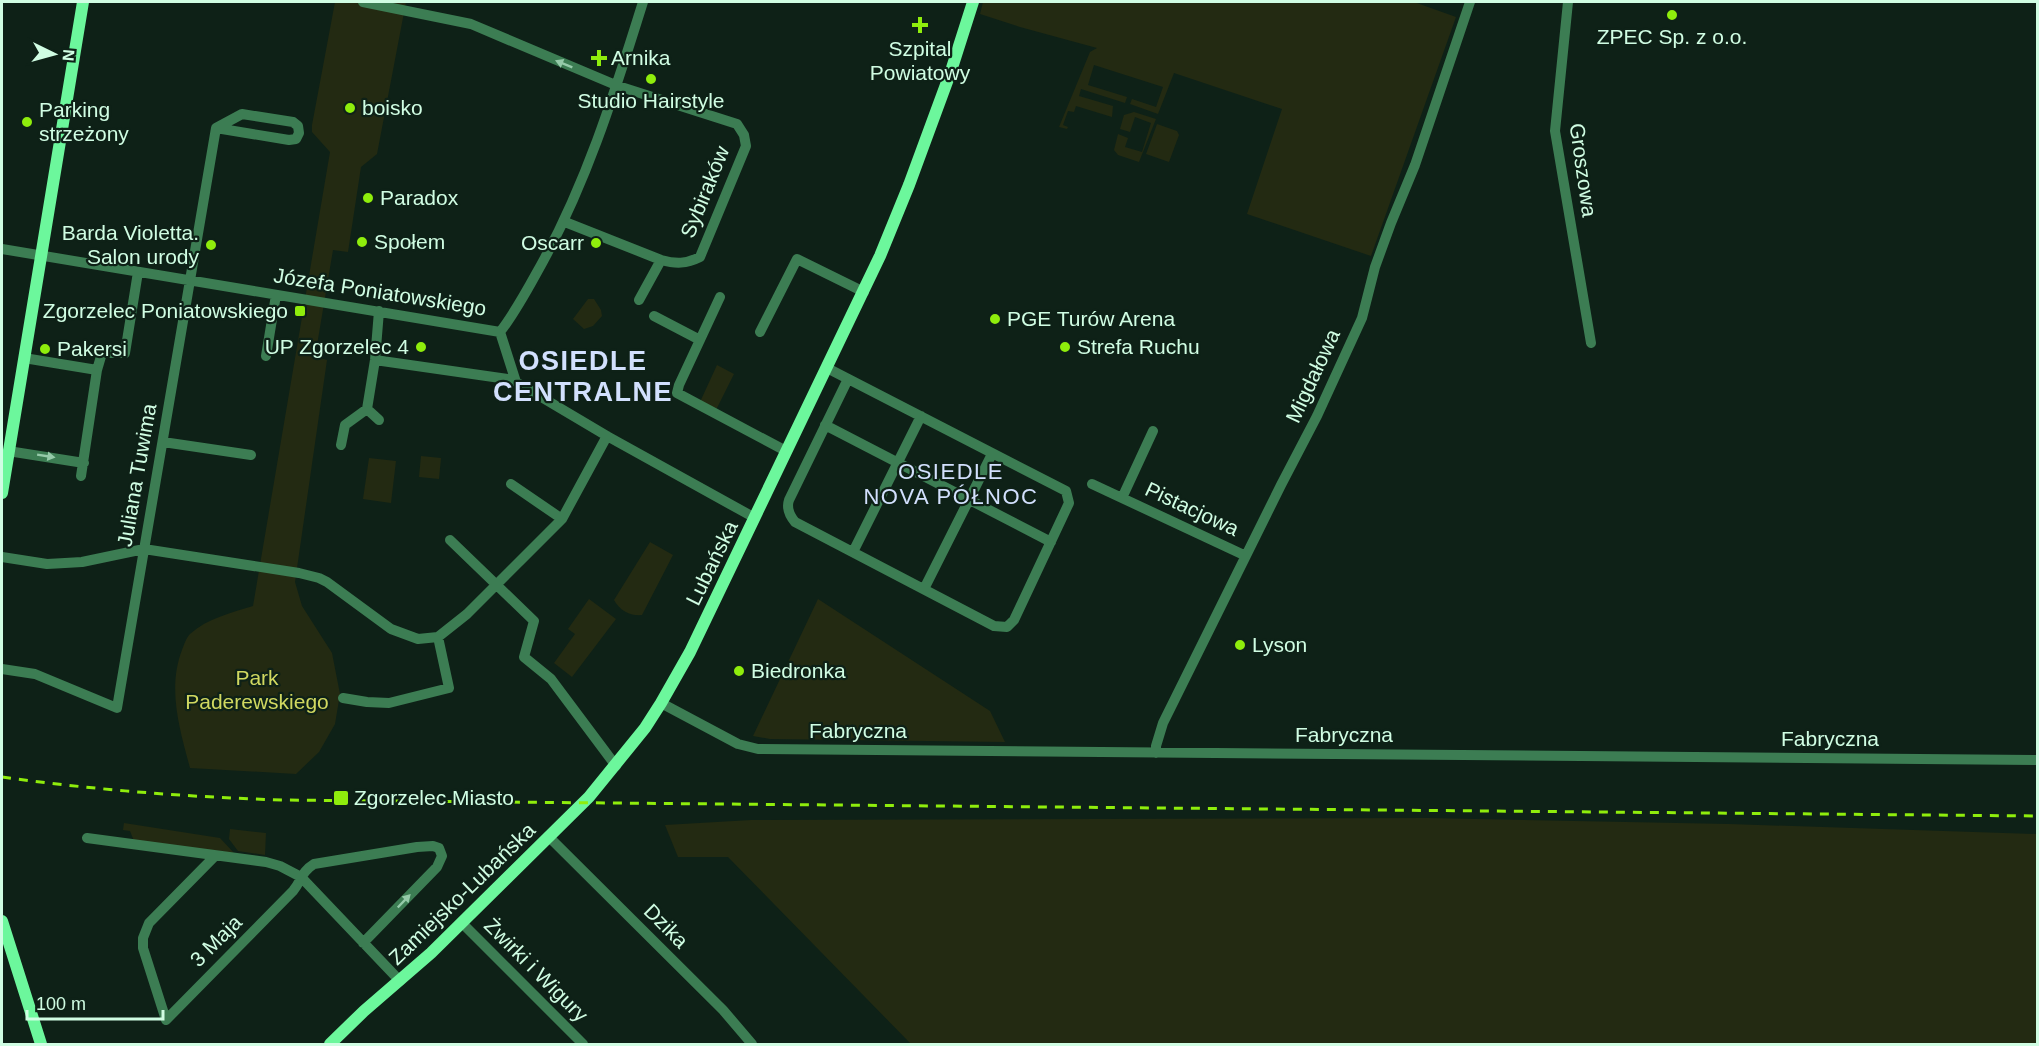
<svg xmlns="http://www.w3.org/2000/svg" width="2039" height="1046" font-family="Arial,sans-serif">
  <rect width="100%" height="100%" fill="#0e2117"/>
  <!-- green -->
  <path fill="#232a12" d="M335,2h71l-29,152 -16,13 -13,85 -15,-2 -18,107 12,3 -32,222 7,24 30,47 8,41 -5,30 -16,28 -23,22 -106,-6c-10,-38 -23,-79 -8,-118 2,-5 4,-12 8,-16 18,-16 41,-21 63,-28l77,-454 -18,-20v-7z
    M983,2h431l42,15 -85,239 -124,-42 35,-105 -108,-36 -16,41 -28,-10 2,-5 24,8 7,-20 -69,-22 -6,20 39,12 -2,6 -44,-14 -2,7 34,10 -1,11 -36,-11 -2,6 -6,-1 -5,14 5,2 -1,2 -8,-2 31,-75 7,-4 -77,-21 -40,-13z
    M1134,112l22,7 -17,43 -21,-7 -4,-5 4,-16 10,4 -3,9 17,5 9,-29 -16,-6 -5,15 -10,-3 4,-14z
    M1157,124l20,7 2,4 -10,27 -23,-8z
    M588,299h6l7,11 1,6 -9,10 -9,3 -11,-10z
    M717,365l17,9 -18,36 -16,-8z
    M421,456l20,2 -2,21 -20,-2z
    M369,458l27,3 -5,42 -28,-4z
    M650,542l23,13 -31,60c-12,1 -22,-4 -28,-15z
    M589,599l27,20 -44,58 -18,-14 21,-29 -7,-5z
    M818,599l172,112 15,31 -235,-3 -17,-3z
    M1427,818l302,6 308,10v210h-1126l-183,-187h-50l-13,-32 86,-5z
    M124,823l96,15 14,15 -100,-12 -4,-10 -7,-1z
    M230,829l36,4 -1,22 -27,-4 -9,-12z"/>
  <g fill="none" stroke-linecap="round" stroke-linejoin="round">
    <!-- street -->
    <path stroke="#3c7d53" stroke-width="10" d="M363,2l108,22 147,62 119,38 7,11 2,11 -46,111c-14,7 -24,7 -39,3l-96,-38
      M1568,2l-13,129 36,212
      M242,114l51,8 5,4 1,7 -3,6 -7,1 -73,-12z
      M2,249l498,83 16,50 91,54 148,82
      M720,297l-41,88 -2,8 109,58
      M639,300l22,-40
      M654,316l46,24
      M500,332c14,-18 25,-38 36,-58 49,-86 78,-179 107,-272
      M760,332l37,-73 67,33
      M266,356l10,-61
      M24,358l73,12 5,-17h23l13,-81
      M375,360l139,20
      M827,368l239,123 3,12 -55,117 -7,7 -13,-1 -199,-104c-5,-6 -9,-13 -6,-22l59,-121
      M379,420l-12,-11 8,-49 4,-49
      M825,425l226,117
      M163,442l88,13
      M341,445l4,-20 22,-16
      M8,451l76,12
      M81,476l16,-106
      M511,484l51,35
      M1092,484l154,72
      M1122,498l31,-67
      M450,540l84,81 -10,36 27,22 65,87
      M853,552l68,-136
      M2,557l45,7 18,-1 17,-1 62,-13 155,24 20,5 8,4 64,47 27,10 20,-2 29,-23 95,-95 45,-83
      M924,589l68,-135
      M2,669l33,5 82,34 99,-580
      M343,698l24,4 22,1 60,-15 -11,-51
      M661,703l77,41 20,5 1280,11
      M1156,753v-7l7,-23 118,-238 36,-69 45,-98 13,-51 16,-44 24,-58 55,-163
      M549,837l174,173 29,34
      M87,838l179,24 14,4 21,11 99,104
      M215,856l-66,67 -6,15v10l23,72 127,-129c9,-11 8,-19 21,-27l103,-17 16,-1 6,2 3,8 -5,11 -74,76
      M462,923l121,121"/>
    <!-- secondary -->
    <path stroke="#6cf79c" stroke-width="12" d="M2,493l81,-491
      M2,921l39,123
      M330,1044l34,-33 67,-58 158,-156 56,-69 16,-25 29,-51 190,-396 29,-71 42,-114 22,-69"/>
    <!-- rail -->
    <path stroke="#8fed0c" stroke-width="3" stroke-dasharray="9 8" stroke-linecap="butt" d="M2,777c93,13 186,20 280,23l1756,16"/>
  </g>
  <!-- one-way arrows -->
  <defs><path id="oneway-solid" d="M-6-.8H1V-3.2L6.5 0L1 3.2V.8H-6Z" transform="scale(1.5)"/></defs>
  <g fill="#95caa9">
    <use href="#oneway-solid" transform="translate(564 64) rotate(-158)"/>
    <use href="#oneway-solid" transform="translate(46 456) rotate(9)"/>
    <use href="#oneway-solid" transform="translate(404 901) rotate(-46)"/>
  </g>
  <!-- markers -->
  <g fill="#8fed0c" stroke="#0e2117" stroke-width="2">
    <circle cx="1672" cy="15" r="6"/>
    <path d="M917 16h6v6h6v6h-6v6h-6v-6h-6v-6h6z"/>
    <path d="M596 49h6v6h6v6h-6v6h-6v-6h-6v-6h6z"/>
    <circle cx="651" cy="79" r="6"/>
    <circle cx="350" cy="108" r="6"/>
    <circle cx="27" cy="122" r="6"/>
    <circle cx="368" cy="198" r="6"/>
    <circle cx="362" cy="242" r="6"/>
    <circle cx="596" cy="243" r="6"/>
    <circle cx="211" cy="245" r="6"/>
    <rect x="294" y="305" width="12" height="12" rx="3"/>
    <circle cx="995" cy="319" r="6"/>
    <circle cx="421" cy="347" r="6"/>
    <circle cx="1065" cy="347" r="6"/>
    <circle cx="45" cy="349" r="6"/>
    <circle cx="1240" cy="645" r="6"/>
    <circle cx="739" cy="671" r="6"/>
    <rect x="333" y="790" width="16" height="16" rx="3"/>
  </g>
  <g text-anchor="middle" stroke-width="4.5" stroke-linejoin="round" paint-order="stroke">
    <!-- poi labels -->
    <g font-size="21" fill="#d0fde3" stroke="#0e2117" text-anchor="start">
      <text x="1672" y="44" text-anchor="middle">ZPEC Sp. z o.o.</text>
      <text x="920" y="56" text-anchor="middle">Szpital<tspan x="920" dy="24">Powiatowy</tspan></text>
      <text x="611" y="65">Arnika</text>
      <text x="651" y="108" text-anchor="middle">Studio Hairstyle</text>
      <text x="362" y="115">boisko</text>
      <text x="39" y="117">Parking<tspan x="39" dy="24">strzeżony</tspan></text>
      <text x="380" y="205">Paradox</text>
      <text x="199" y="240" text-anchor="end">Barda Violetta.<tspan x="199" dy="24">Salon urody</tspan></text>
      <text x="374" y="249">Społem</text>
      <text x="584" y="250" text-anchor="end">Oscarr</text>
      <text x="288" y="318" text-anchor="end">Zgorzelec Poniatowskiego</text>
      <text x="1007" y="326">PGE Turów Arena</text>
      <text x="409" y="354" text-anchor="end">UP Zgorzelec 4</text>
      <text x="1077" y="354">Strefa Ruchu</text>
      <text x="57" y="356">Pakersi</text>
      <text x="1252" y="652">Lyson</text>
      <text x="751" y="678">Biedronka</text>
      <text x="354" y="805">Zgorzelec Miasto</text>
    </g>
    <!-- street labels -->
    <g font-size="21" fill="#d0fde3" stroke="#0e2117">
      <text transform="translate(1583 170) rotate(82)" y="7">Groszowa</text>
      <text transform="translate(705 192) rotate(-68)" y="7">Sybiraków</text>
      <text transform="translate(380 292) rotate(9)" y="7">Józefa Poniatowskiego</text>
      <text transform="translate(1313 376) rotate(-65)" y="7">Migdałowa</text>
      <text transform="translate(137 475) rotate(-80)" y="7">Juliana Tuwima</text>
      <text transform="translate(1192 509) rotate(25)" y="7">Pistacjowa</text>
      <text transform="translate(712 563) rotate(-64)" y="7">Lubańska</text>
      <text x="858" y="738">Fabryczna</text>
      <text x="1344" y="742">Fabryczna</text>
      <text x="1830" y="746">Fabryczna</text>
      <text transform="translate(462 894) rotate(-44)" y="7">Zamiejsko-Lubańska</text>
      <text transform="translate(666 926) rotate(45)" y="7">Dzika</text>
      <text transform="translate(216 941) rotate(-45)" y="7">3 Maja</text>
      <text transform="translate(536 970) rotate(45)" y="7">Żwirki i Wigury</text>
    </g>
    <!-- park labels -->
    <g font-size="21" fill="#d0d860" stroke="#0e2117">
      <text x="257" y="685">Park<tspan x="257" dy="24">Paderewskiego</tspan></text>
    </g>
    <!-- neighbourhood labels -->
    <g font-size="22" letter-spacing="1.5" fill="#d2e0fd" stroke="#0e2117">
      <text x="951" y="479">OSIEDLE<tspan x="951" dy="25">NOVA PÓŁNOC</tspan></text>
    </g>
    <!-- district labels -->
    <g font-size="27" font-weight="bold" letter-spacing="1.5" fill="#d2e0fd" stroke="#0e2117">
      <text x="583" y="370">OSIEDLE<tspan x="583" dy="31">CENTRALNE</tspan></text>
    </g>
  </g>
  <!-- border -->
  <rect width="2039" height="1046" fill="none" stroke="#d0fde3" stroke-width="6"/>
  <!-- north arrow -->
  <g transform="translate(54 54) rotate(95)" stroke="#0e2117" stroke-width="4.5" paint-order="stroke">
  <path d="M0-4.5L10 22L0 15L-10 22Z" fill="#d0fde3"/>
  <text y="-9" font-size="16" font-weight="bold" text-anchor="middle" fill="#d0fde3">N</text>
  </g>
  <!-- scale -->
  <path d="M27 1010v9h136v-9" fill="none" stroke="#d0fde3" stroke-width="3"/>
  <text x="36" y="1010" font-size="18" fill="#d0fde3" stroke="#0e2117" stroke-width="4.5" paint-order="stroke">100 m</text>
</svg>
